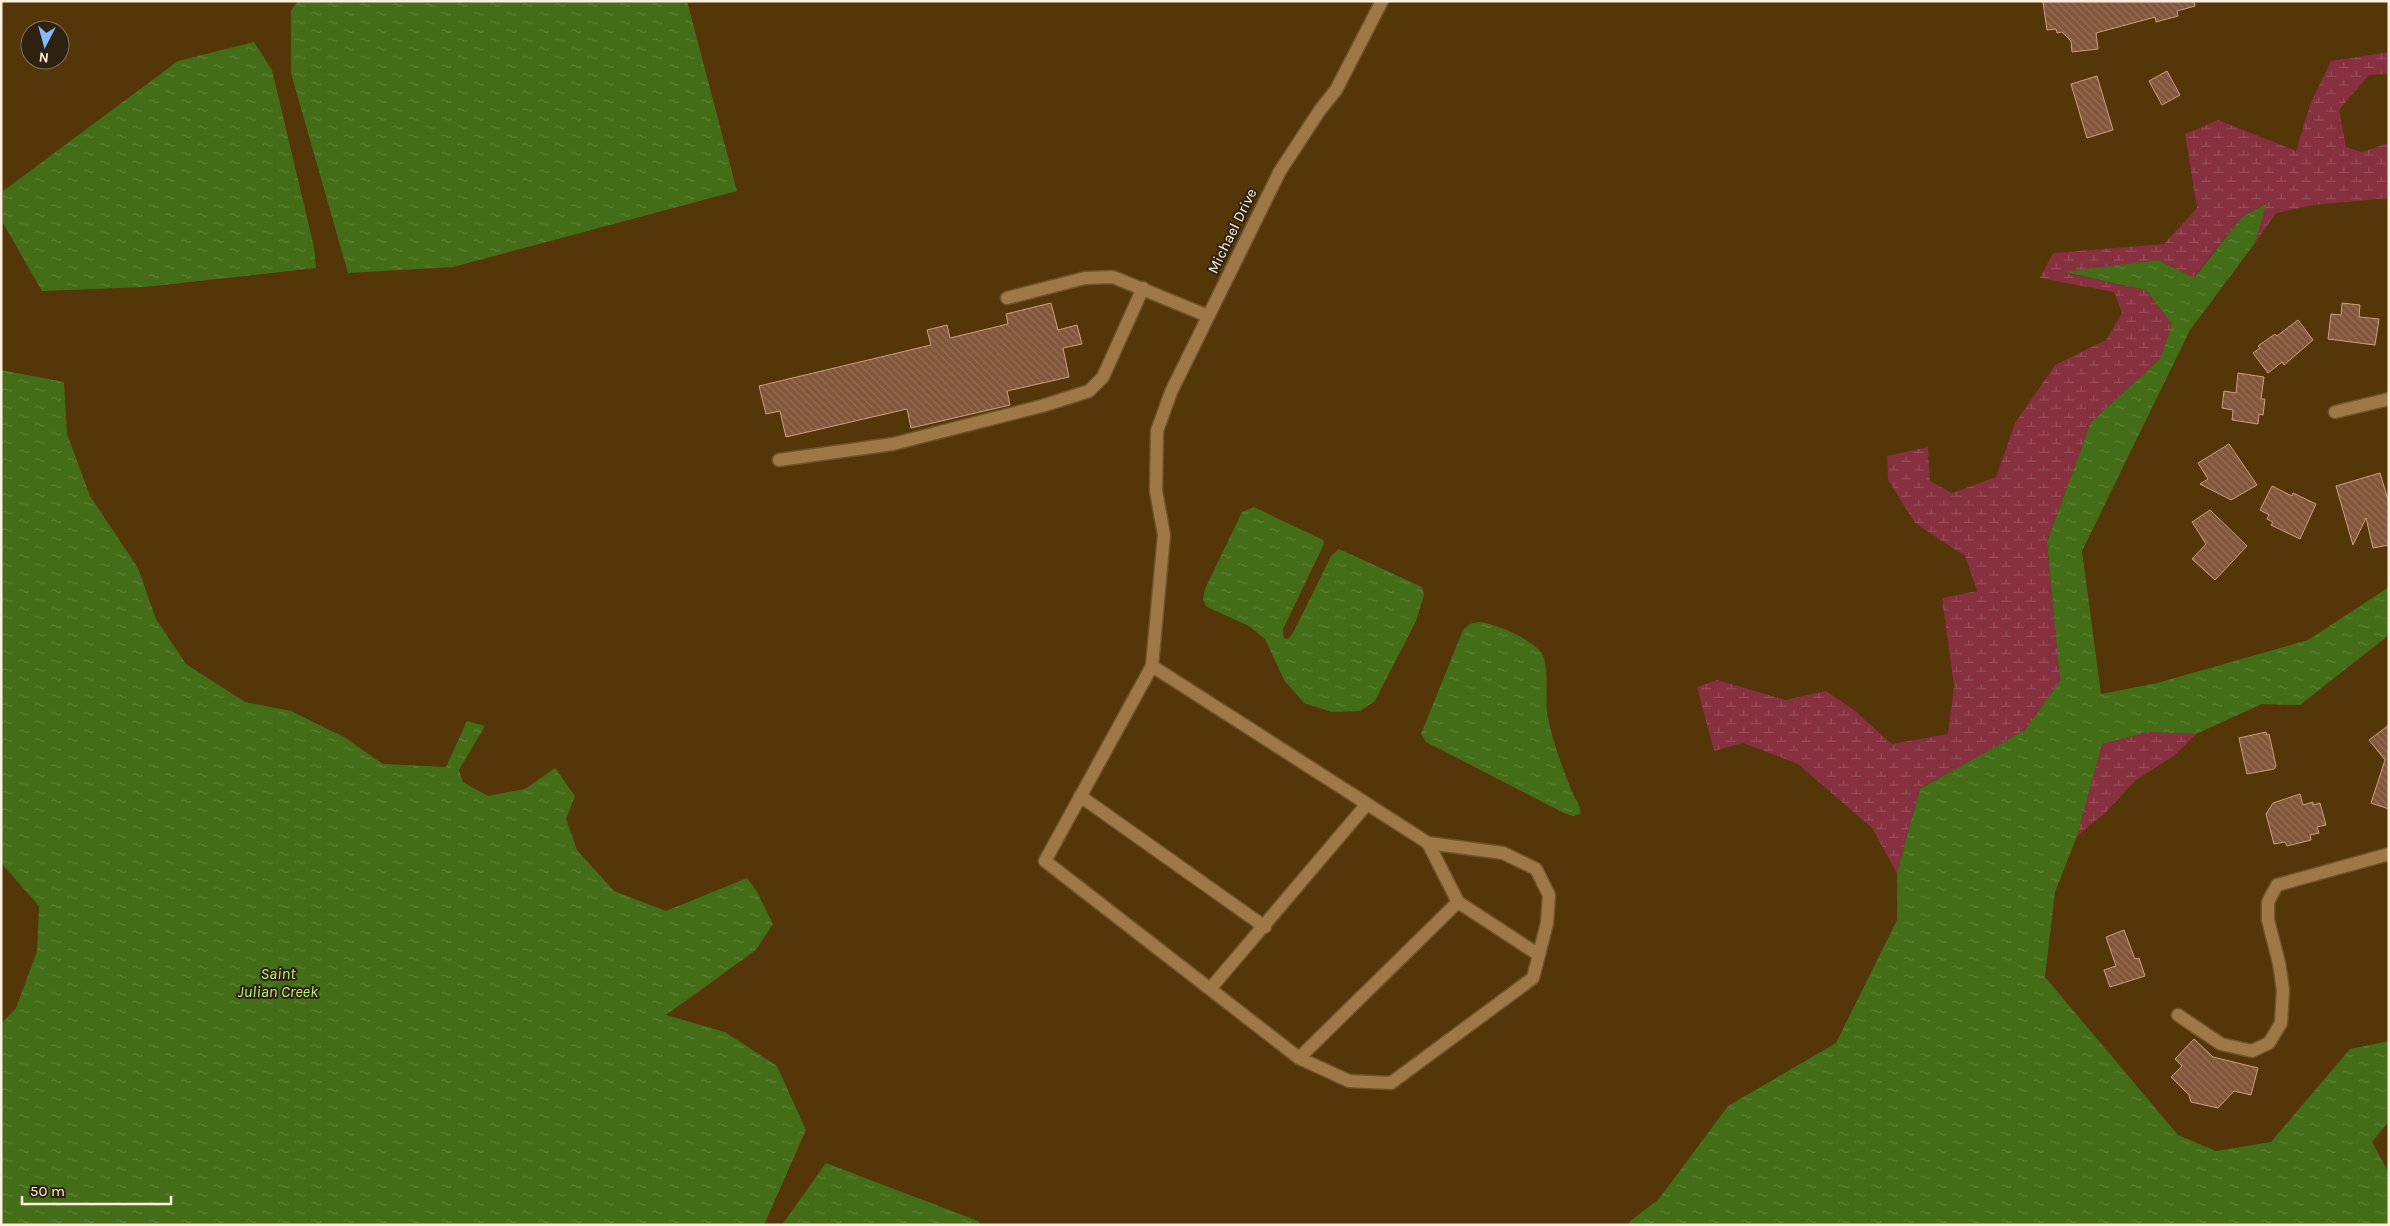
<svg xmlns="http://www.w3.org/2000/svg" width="2390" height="1226" font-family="Karla,sans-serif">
  <defs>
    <pattern id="wetland-marsh" width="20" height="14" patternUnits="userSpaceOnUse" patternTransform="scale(1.25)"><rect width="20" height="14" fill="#863040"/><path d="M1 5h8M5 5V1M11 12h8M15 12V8" fill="none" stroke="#984e5b"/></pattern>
    <pattern id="water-ripples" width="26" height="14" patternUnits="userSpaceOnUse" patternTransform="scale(1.25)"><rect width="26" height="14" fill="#446d17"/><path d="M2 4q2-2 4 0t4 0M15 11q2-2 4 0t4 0" fill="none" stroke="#608238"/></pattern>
    <pattern id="building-back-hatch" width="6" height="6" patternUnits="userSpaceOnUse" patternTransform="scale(1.25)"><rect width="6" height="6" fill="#82563b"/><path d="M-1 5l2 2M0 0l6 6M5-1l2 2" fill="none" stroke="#956f57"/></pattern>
  </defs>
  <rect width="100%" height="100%" fill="#543609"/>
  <!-- wetland -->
  <path fill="url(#wetland-marsh)" d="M2389,52v22l-20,1 -30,35 7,37 16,5 27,-9v55l-76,7 -37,8 -21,30 10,-39 -23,13 -49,61 -35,-18 -92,13 80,17 26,34 -12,35 -69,63 -44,120 13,139 -35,49 -105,59 -23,84 -25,-45 -74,-64 -55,-21 -29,8 -17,-64 20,-7 69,20 40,-9 28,19 38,34 56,-10 6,-48 -12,-88 35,-7 -12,-35 -50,-33 -27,-43 -1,-24 41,-9 2,34 22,12 44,-16 19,-54 40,-58 51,-25 16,-27 -8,-21 -74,-14 13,-25 111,-9 33,-36 -12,-74 33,-14 78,31 15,-49 20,-41z
    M2148,732l48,2 -22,22 -38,24 -31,33 -28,23 25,-92z"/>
  <!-- water -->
  <path fill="url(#water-ripples)" d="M298,1h389l50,190 -284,76 -105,6 -57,-200v-63z
    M254,42l18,28 42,177 2,21 -171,19 -103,4 -39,-68v-32l175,-130z
    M2266,204l-11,39 -65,87 -108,221 19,143 56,-11 151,-43 81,-53v48l-89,70 -38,-1 -66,30 -48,-2 -46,12 -25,92 -22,56 -10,85 133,158 38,16 55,-9 79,-93 39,-8v80l-17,21 17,31v52h-761l2,-4 28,-21 70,-94 108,-63 61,-123v-47l23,-84 105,-59 35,-49 -13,-139 44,-120 69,-63 12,-35 -26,-34 -82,-18 94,-12 36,18 48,-61z
    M1,370l63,12 3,52 23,62 48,72 18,51 30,45 59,38 46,9 53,26 39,27 63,3 21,-46 18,5 -26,44 4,12 25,14 37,-7 30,-21 20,28 -9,23 11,31 37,41 52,20 81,-33 9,12 17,34 -17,26 -90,65 59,17 52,34 29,64 -42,95h-763v-201l15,-16 21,-57 2,-45 -38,-43z
    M1254,507l69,33 1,4 -41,85 1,10 5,-1 4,-5 38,-77 8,-7 83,38 2,8 -8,26 -41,80 -15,10 -28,1 -28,-9 -20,-23 -19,-41 -16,-13 -42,-19 -4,-7 2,-11 37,-77z
    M1479,622c17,2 48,15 61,29 11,11 4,50 8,67 4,21 16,55 25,76 4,8 8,11 7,20l-7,2 -9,-3 -138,-71 -5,-8 42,-104 7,-6z
    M826,1163l152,58 3,4h-199z"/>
  <!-- building -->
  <path fill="url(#building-back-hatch)" stroke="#cf9f82" d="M2052,1h142l1,5 -18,5 1,5 -22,6 -1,-5 -59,16 2,16 -26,3 -1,-11 -9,-9 -5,1 -1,-4 -9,1 -4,-28z
    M2167,71l13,24 -18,10 -13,-24z
    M2097,76l16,54 -26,8 -16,-54z
    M1051,303l7,27 19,-5 5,19 -19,4 6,29 -62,14 3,14 -99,23 -4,-19 -121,28 -6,-26 -14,3 -7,-28 172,-41 -4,-15 20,-5 3,13 58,-14 -2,-10z
    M2342,303l18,2 -1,12 20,2 -4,26 -47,-6 3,-25 10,1z
    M2298,320l15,20 -29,25 -2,-3 -14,11 -15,-20 7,-5 -2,-2 17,-12 2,2z
    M2238,373l26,4 -3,22h4l-2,16 -4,-1 -1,10 -26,-4 1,-10 -11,-2 2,-17 12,2z
    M2229,444l28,41 -26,15 -31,-16 8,-5 -10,-16z
    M2380,473l9,30v42l-16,3 -7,-30 -13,27 -17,-59z
    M2272,486l20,10 1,-3 23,11 -16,35 -29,-14 2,-3 -6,-3 2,-4 -9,-5z
    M2210,510l37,36 -32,34 -23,-21 14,-15 -14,-22z
    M2389,725v84l-18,-6 14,-43 -16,-20z
    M2266,732l1,3 2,-1 7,32 -2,3 -27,5 -8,-36z
    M2300,794l3,11 10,-3v3l7,-2 6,22 -9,2 2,6 -9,2 1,5 -24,6 -2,-4 -11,2 -8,-30 7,-11z
    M2124,930l11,29 4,-1 6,18 -35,11 -6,-17 12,-4 -10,-29z
    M2194,1039l19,18 45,11 -7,27 -17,-4 -16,17 -27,-6 -2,-7 -18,-18 11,-11 -7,-7z"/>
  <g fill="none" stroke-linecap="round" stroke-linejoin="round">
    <!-- minor casing -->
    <g stroke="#6f542b" stroke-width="15">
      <path id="minor" d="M1007,298l78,-20 28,-1 95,39
        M2335,412l54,-13
        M779,460l114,-16 149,-38 47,-15 14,-14 40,-89
        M1152,666l-107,195 254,197 50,23 42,2 142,-105 14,-55 2,-28 -13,-26 -33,-16 -75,-10 -276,-177 12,-131 -8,-44 1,-60 14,-39 109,-221 40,-61 16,-20 46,-89
        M1080,796l185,131
        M1428,843l30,59 81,53
        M1210,989l157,-185
        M2178,1015l43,29 31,7 17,-8 12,-20 2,-33 -4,-27 -11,-43v-18l9,-17 112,-31
        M1299,1058l159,-156"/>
    </g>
    <!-- minor -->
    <use href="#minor" stroke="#9e7846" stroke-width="12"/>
  </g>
  <g text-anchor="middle" stroke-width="4" stroke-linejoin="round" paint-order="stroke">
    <!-- street labels -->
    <g font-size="15" fill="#fef0de" stroke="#2f2110">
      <text transform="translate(1232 231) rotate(-64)" y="5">Michael Drive</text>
    </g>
    <!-- water labels -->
    <g font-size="16" font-style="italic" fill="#b8f487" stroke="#2f2110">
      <text x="278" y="979">Saint<tspan x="278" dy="18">Julian Creek</tspan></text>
    </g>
  </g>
  <!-- border -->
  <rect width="2390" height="1226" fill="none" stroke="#fef0de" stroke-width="5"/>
  <!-- north arrow -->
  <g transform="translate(45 45) rotate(186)"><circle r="24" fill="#2f2110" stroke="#827462"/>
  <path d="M0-4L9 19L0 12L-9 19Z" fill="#84bcfb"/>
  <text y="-8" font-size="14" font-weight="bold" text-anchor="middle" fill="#fef0de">N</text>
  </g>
  <!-- scale -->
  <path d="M22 1196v8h149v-8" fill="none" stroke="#fef0de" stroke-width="2.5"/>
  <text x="30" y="1196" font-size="15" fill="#fef0de" stroke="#2f2110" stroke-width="4" paint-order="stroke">50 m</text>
</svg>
